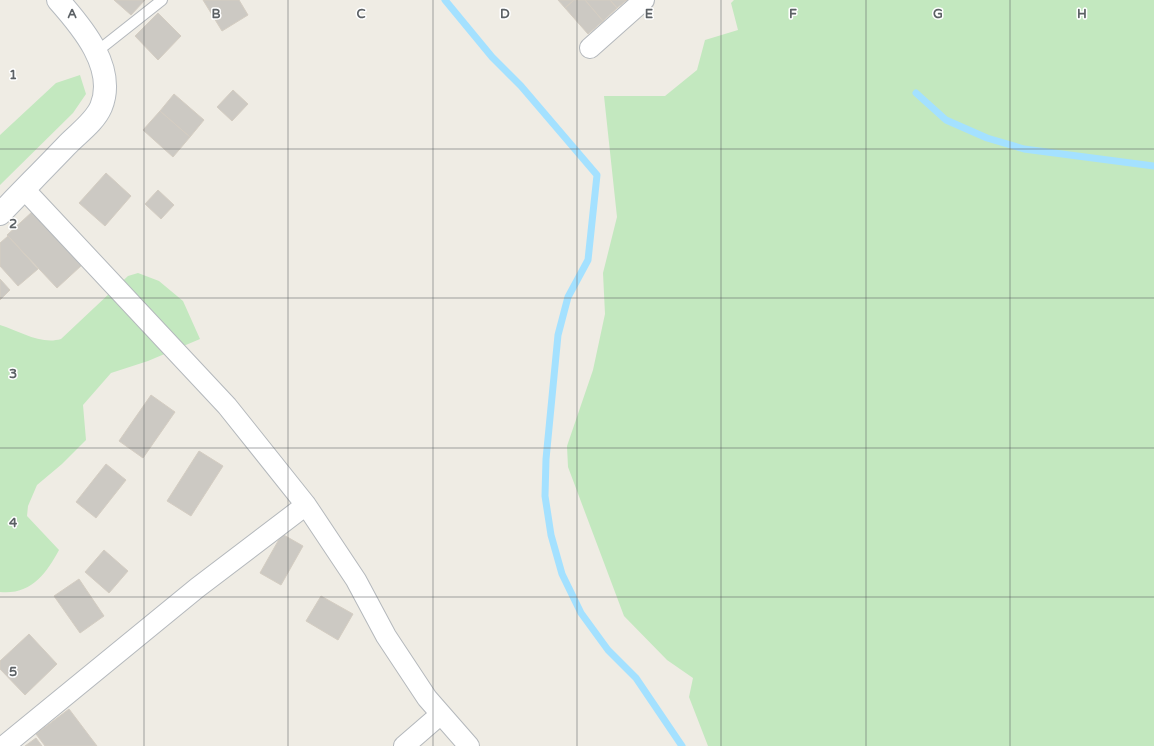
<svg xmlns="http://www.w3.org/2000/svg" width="1154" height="746" font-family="'Varela Round',sans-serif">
  <rect width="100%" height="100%" fill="#efece4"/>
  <!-- green -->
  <path fill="#c3e8bf" d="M734,0h420v746h-446l-19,-49 4,-19 -26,-18 -43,-44 -56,-149 -1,-21 26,-76 12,-56 -2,-41 14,-56 -13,-121h61l32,-26 8,-30 33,-10 -7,-27z
    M80,75l6,19 -13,19 -73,72v-50l56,-52z
    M138,273l21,8 24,20 17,38 -52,22 -37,12 -28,32 3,35 -24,24 -25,21 -9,21 -1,10 32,34c-13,24 -28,45 -59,42v-267c19,6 41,20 61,14l67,-63z"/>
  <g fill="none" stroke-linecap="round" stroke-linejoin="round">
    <!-- stream -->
    <path stroke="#a4e1ff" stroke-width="7" d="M445,0l47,57 29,29 76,89 -9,85 -20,37 -10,38 -12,124 -1,37 6,39 11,39 19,39 27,37 28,28 46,68
      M916,93l30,27 41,18 37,11 130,17"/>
  </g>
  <!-- building -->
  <path fill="#ccc9c3" stroke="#d4cdc2" d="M114,0h31l-14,15z
    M203,0h36l9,15 -26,16z
    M558,0h16l-9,8z
    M574,0h11l18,21 -15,13 -23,-26z
    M585,0h25l7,8 -14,13z
    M610,0h17l-10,8z
    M158,13l23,23 -23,24 -23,-24z
    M233,90l15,14 -16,17 -15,-14z
    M174,94l30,26 -14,17 -30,-26z
    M160,111l30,26 -17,20 -30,-27z
    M106,173l25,23 -26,30 -26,-23z
    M158,190l16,15 -13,14 -16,-15z
    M33,211l49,54 -25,23 -50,-53z
    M8,236l30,33 -20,17 -18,-20v-23z
    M0,279l10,11 -10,10z
    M151,395l24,17 -32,46 -24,-17z
    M199,451l24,15 -32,50 -24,-15z
    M106,464l20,16 -30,38 -20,-16z
    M282,534l21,12 -22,39 -21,-12z
    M104,550l24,21 -19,22 -24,-21z
    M79,579l25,37 -24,17 -26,-37z
    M321,596l32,18 -15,26 -32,-19z
    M29,634l28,30 -32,31 -25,-26v-8z
    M69,709l28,37h-52l-9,-12z
    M36,738l6,8h-17z"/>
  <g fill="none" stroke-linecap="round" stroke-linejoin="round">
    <!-- service casing -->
    <g stroke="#b4b8bc" stroke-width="12">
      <path id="service" d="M95,53l67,-53"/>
    </g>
    <!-- minor casing -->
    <g stroke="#b4b8bc" stroke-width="22">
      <path id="minor" d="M590,48l54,-48
        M24,189l203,217 79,99 50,75 30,56 41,62 42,48
        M4,746l193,-158 109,-83
        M404,746l37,-32"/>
    </g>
    <!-- secondary casing -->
    <g stroke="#b5babf" stroke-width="24">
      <path id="secondary" d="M0,214c22,-23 44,-45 66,-68 11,-12 28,-23 35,-39 16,-39 -19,-80 -43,-107"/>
    </g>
    <!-- service -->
    <use href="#service" stroke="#fff" stroke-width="10"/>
    <!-- minor -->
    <use href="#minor" stroke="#fff" stroke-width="20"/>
    <!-- secondary -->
    <use href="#secondary" stroke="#fff" stroke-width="22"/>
  </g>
  <!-- grid -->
  <path fill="none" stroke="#5c6165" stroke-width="1" stroke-opacity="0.55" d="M144,0v746M288,0v746M433,0v746M577,0v746M721,0v746M866,0v746M1010,0v746M0,149h1154M0,298h1154M0,448h1154M0,597h1154"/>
  <g font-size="13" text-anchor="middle" font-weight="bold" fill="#5c6165" stroke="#fff" stroke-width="3" stroke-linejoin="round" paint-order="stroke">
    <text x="72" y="18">A</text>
    <text x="216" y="18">B</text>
    <text x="361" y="18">C</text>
    <text x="505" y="18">D</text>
    <text x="649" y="18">E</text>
    <text x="793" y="18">F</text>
    <text x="938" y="18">G</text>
    <text x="1082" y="18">H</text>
    <text x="13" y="79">1</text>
    <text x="13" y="228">2</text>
    <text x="13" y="378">3</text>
    <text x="13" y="527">4</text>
    <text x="13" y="676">5</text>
  </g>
</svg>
